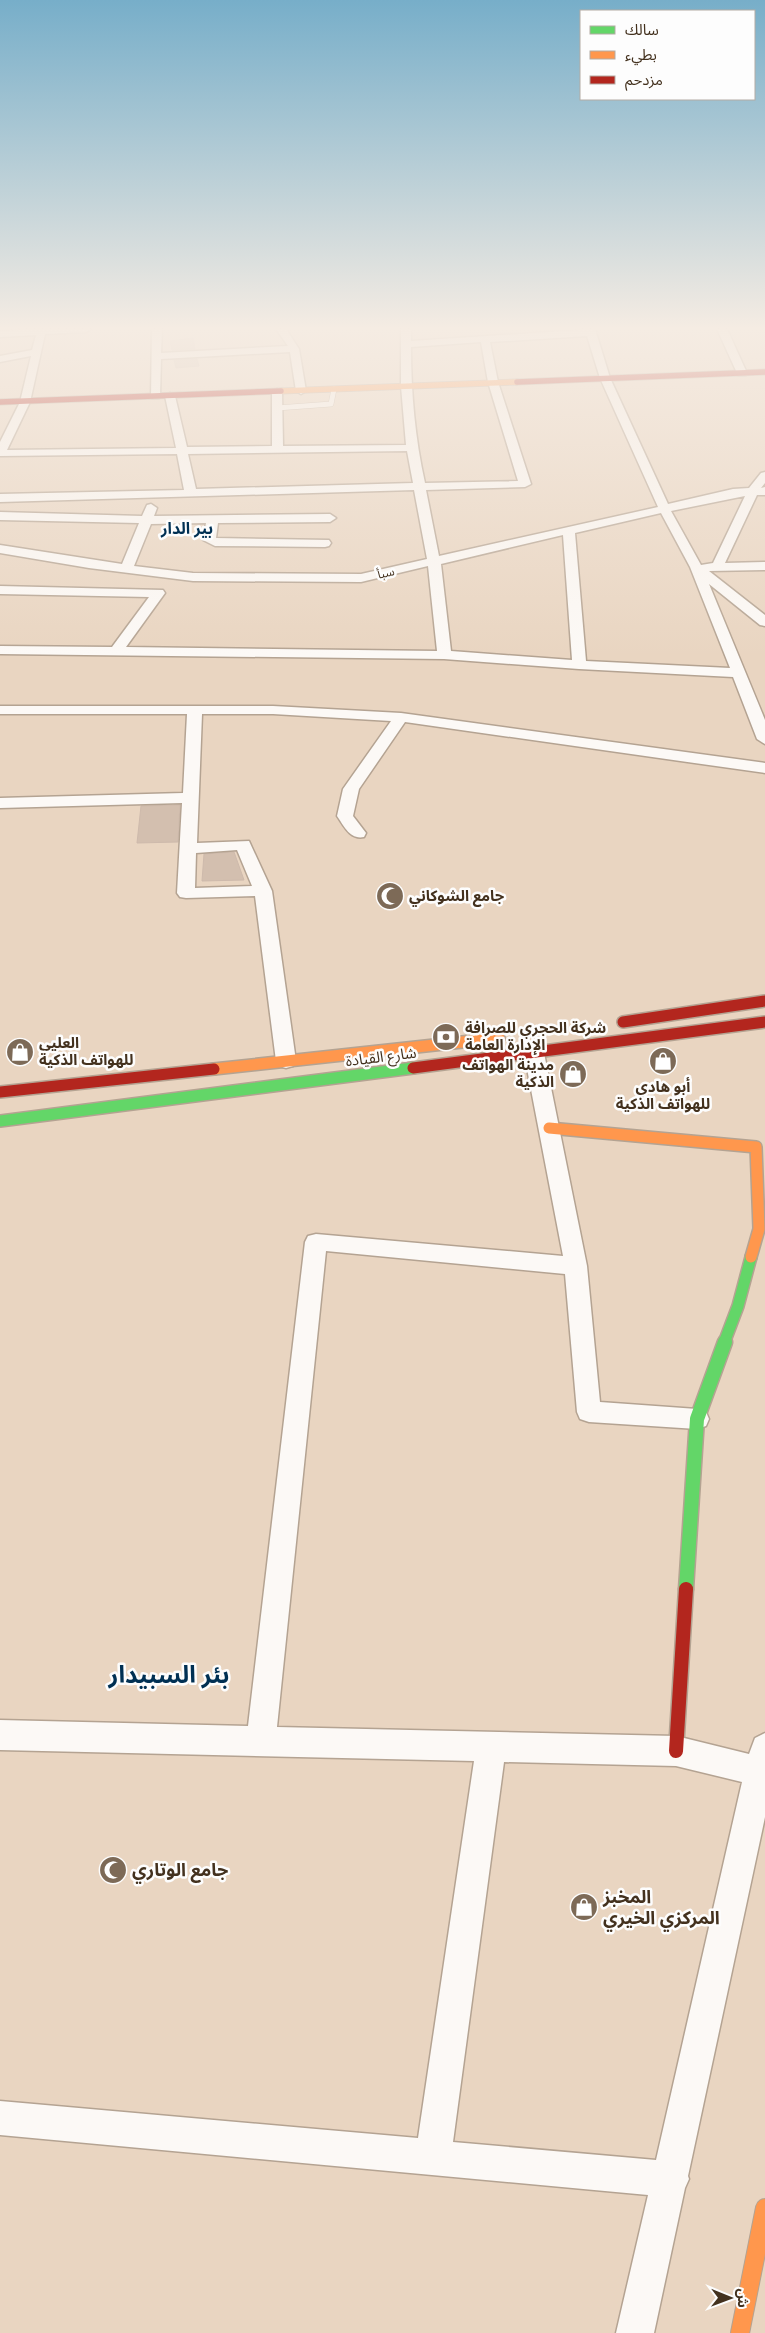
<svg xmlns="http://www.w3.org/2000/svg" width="765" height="2333" font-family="Spectral,'Noto Sans Arabic',serif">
  <rect width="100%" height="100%" fill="#e9d5c1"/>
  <!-- building -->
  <path fill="#d3bfaf" stroke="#cebaac" d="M193,338l2,11 -23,1 -2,-9z
    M197,359l2,7 -23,2 -2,-8z
    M180,805l-2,37 -41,1 4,-37z
    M234,852l10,28 -42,1 2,-27z"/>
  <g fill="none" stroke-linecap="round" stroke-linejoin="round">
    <!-- lane casing -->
    <g stroke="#b4a392" stroke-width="6">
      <path id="lane" d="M277,408l54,-4 3,-15"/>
    </g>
    <!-- street casing -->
    <g stroke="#b4a392" stroke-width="3">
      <path id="street" d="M38,329h53l-5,3 -41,2 -15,68 -23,48 169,-2 -11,-52 5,-3 5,3 12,51 85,-1v-54l5,-3 5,3 1,54 123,-1 -5,-59v-57h10v12l184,-12 15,49 58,126 65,-15 16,-1 12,-15 4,-1v11l-4,5 4,-1v8h-8l-32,68 40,-1v8l-56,1 56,44v11l-5,-1 -51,-41 56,136v24l-8,-5 -24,-62 -154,-8 -135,-10 -444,-5v-8l112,1 37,-50 -149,-3v-8l163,4 2,3 -39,54 311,4 -9,-85 -67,16 -168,-1 -104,-13 -89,-15v-8l122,19 17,-41 -139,-3v-8l142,4 5,-11 4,-1 6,4 -3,8 176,-2 6,4 -6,4 -112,1 -2,15 113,2 2,3 -2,3 -4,1 -110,-1 -12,-6 3,-17 -55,1 -17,42 59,7 168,1 66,-15 -13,-69 -414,12v-8l184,-4 -7,-36 -177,2v-14l20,-40 11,-46 -31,6v-6l32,-6 4,-15 -36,2v-6zM587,336l13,42 58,129 -219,49 -13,-66 99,-3 6,-3 -33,-102 -8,-40zM481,342l7,40 30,99 -93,2c-10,-45 -14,-90 -14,-136zM407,451l6,32 -217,6 -8,-35zM745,496l-32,67 -12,2 -30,-54zM661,513l29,54 40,101 -144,-7 -11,-128zM563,535l9,125 -121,-9 -10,-87z
        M152,329h10l-1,24 127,-7 -12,-17h10l13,20 7,42 -5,3 -5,-3 -6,-39 -129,7 -1,37 -1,2h-8z
        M717,329h10l20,44 -1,2h-8l-1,-2z
        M0,706h273l128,7 364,50v10l-360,-51 -46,67 -6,27 13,17 -2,4c-14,3 -20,-11 -27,-21l6,-27 48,-68 -118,-7h-71l-5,129 52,-2 23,50 24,170 -3,5 -7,2 -7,-2 -3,-5 -21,-165 -69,2 -6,-1 -3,-4 5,-90 -182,5v-10l183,-5 4,-79h-187zM237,850l15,36 -57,2 1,-35z
        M534,1046l7,2 3,5 43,213 13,136 97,7 9,3 3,7 -3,7 -9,3 -108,-7 -9,-3 -3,-7 -12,-138 -239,-23 -49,476 399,9 73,18 6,-16 10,-5v84l-77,359 1,3 -4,9 -31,145h-38l32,-138 -648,-60v-34l418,37 56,-377 -474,-11v-30l248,6 57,-484 3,-6 8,-2 247,22 -39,-203 3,-5zM504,1762l172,4 66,16 -86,378 -203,-18z"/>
    </g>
    <!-- fast-far1 casing -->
    <g stroke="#b4a392" stroke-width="14">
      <path id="fast-far1" d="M0,1121l413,-53
        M724,1343l14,-37 13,-49"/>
    </g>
    <!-- fast casing -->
    <g stroke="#b4a392" stroke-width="17">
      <path id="fast" d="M686,1589l11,-170 28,-77"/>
    </g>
    <!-- slow-far2 casing -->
    <g stroke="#b4a392" stroke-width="7">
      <path id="slow-far2" d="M281,391l236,-9"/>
    </g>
    <!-- slow-far1 casing -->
    <g stroke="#b4a392" stroke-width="14">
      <path id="slow-far1" d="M214,1069l285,-31
        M549,1128l207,19 3,82 -8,28"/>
    </g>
    <!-- slow casing -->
    <g stroke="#b4a392" stroke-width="20">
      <path id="slow" d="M740,2333l25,-125"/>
    </g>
    <!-- jam-far2 casing -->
    <g stroke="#b4a392" stroke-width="7">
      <path id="jam-far2" d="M517,382l248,-10
        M0,402l281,-11"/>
    </g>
    <!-- jam-far1 casing -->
    <g stroke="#b4a392" stroke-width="14">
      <path id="jam-far1" d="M623,1022l142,-21
        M413,1068l352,-46
        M0,1092l214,-23"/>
    </g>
    <!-- jam casing -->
    <g stroke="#b4a392" stroke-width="17">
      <path id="jam" d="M676,1751l10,-162"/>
    </g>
    <!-- lane -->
    <use href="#lane" stroke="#fcf9f6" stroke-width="5"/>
    <!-- street -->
    <use href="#street" fill="#fcf9f6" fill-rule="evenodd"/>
    <!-- fast-far1 -->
    <use href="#fast-far1" stroke="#63d668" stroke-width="11"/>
    <!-- fast -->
    <use href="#fast" stroke="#63d668" stroke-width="14"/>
    <!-- slow-far2 -->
    <use href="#slow-far2" stroke="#ff974d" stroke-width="5.5"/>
    <!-- slow-far1 -->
    <use href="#slow-far1" stroke="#ff974d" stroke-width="11"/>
    <!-- slow -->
    <use href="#slow" stroke="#ff974d" stroke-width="18"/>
    <!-- jam-far2 -->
    <use href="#jam-far2" stroke="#b3261e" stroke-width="5.5"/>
    <!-- jam-far1 -->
    <use href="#jam-far1" stroke="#b3261e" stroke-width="11"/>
    <!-- jam -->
    <use href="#jam" stroke="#b3261e" stroke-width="14"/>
  </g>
  <!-- sky -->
  <linearGradient id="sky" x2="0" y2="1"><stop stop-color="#77aec9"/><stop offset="0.5" stop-color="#f5ece3"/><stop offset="1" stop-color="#f5ece3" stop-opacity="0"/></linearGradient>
  <rect width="765" height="656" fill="url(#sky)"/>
  <!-- icons -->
  <defs>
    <g id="mosque-disc" transform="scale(1.4375)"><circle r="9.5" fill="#7d6a57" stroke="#fdfdfd"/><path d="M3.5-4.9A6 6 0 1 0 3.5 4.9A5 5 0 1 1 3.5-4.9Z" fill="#fff"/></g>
    <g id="bank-disc" transform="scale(1.4375)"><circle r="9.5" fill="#7d6a57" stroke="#fdfdfd"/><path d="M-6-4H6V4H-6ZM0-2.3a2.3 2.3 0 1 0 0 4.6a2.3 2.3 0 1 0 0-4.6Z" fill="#fff"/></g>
    <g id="shop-disc" transform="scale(1.4375)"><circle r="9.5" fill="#7d6a57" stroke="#fdfdfd"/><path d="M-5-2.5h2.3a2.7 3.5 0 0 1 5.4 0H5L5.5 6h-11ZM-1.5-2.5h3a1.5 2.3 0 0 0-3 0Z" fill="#fff"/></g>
  </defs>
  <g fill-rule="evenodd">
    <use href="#mosque-disc" x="390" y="896"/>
    <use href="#bank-disc" x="446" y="1037"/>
    <use href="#shop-disc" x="20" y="1052"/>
    <use href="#shop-disc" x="663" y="1061"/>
    <use href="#shop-disc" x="573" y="1074"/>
    <use href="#mosque-disc" x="113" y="1870"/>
    <use href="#shop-disc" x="584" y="1907"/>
  </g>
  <g text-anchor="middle" stroke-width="5" stroke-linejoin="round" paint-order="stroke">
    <!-- far-street labels -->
    <g font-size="12" fill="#43311e" stroke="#fdfdfd">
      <text transform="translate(386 573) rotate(-13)" y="4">سبأ</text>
    </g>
    <!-- poi labels -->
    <g font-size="15" font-weight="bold" fill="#43311e" stroke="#fdfdfd" text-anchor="start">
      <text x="409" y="901">جامع الشوكاني</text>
      <text x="465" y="1033">شركة الحجري للصرافة<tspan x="465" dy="17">الإدارة العامة</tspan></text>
      <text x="39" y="1048">العليي<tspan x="39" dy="17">للهواتف الذكية</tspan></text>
      <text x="554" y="1070" text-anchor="end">مدينة الهواتف<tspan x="554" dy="17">الذكية</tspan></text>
      <text x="663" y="1092" text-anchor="middle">أبو هادي<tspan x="663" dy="17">للهواتف الذكية</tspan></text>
    </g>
    <!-- street labels -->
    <g font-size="15" fill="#43311e" stroke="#fdfdfd">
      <text transform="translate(381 1057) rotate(-7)" y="5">شارع القيادة</text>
    </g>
    <!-- far-district labels -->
    <g font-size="16" font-weight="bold" fill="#003053" stroke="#fdfdfd">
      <text x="187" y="534">بير الدار</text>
    </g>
    <!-- near-poi labels -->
    <g font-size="18" font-weight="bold" fill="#43311e" stroke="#fdfdfd" text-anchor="start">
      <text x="132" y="1876">جامع الوتاري</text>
      <text x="603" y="1903">المخبز<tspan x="603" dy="21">المركزي الخيري</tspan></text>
    </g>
    <!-- near-district labels -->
    <g font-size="24" font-weight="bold" fill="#003053" stroke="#fdfdfd">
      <text x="169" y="1683">بئر السبيدار</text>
    </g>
  </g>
  <!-- legend -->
  <rect x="580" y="10" width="175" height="90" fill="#fdfdfd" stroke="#b3aba4"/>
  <rect x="590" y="26" width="25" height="8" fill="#63d668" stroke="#b3aba4"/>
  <text x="625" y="35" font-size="15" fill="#43311e">سالك</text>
  <rect x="590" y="51" width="25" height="8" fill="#ff974d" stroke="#b3aba4"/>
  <text x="625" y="60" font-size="15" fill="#43311e">بطيء</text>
  <rect x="590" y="76" width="25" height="8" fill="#b3261e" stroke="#b3aba4"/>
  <text x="625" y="85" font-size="15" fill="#43311e">مزدحم</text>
  <!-- north arrow -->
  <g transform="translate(730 2298) rotate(91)" stroke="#fdfdfd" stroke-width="4" paint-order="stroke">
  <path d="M0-4L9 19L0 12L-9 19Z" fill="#43311e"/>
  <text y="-8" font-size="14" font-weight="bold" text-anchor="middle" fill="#43311e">ش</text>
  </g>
</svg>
